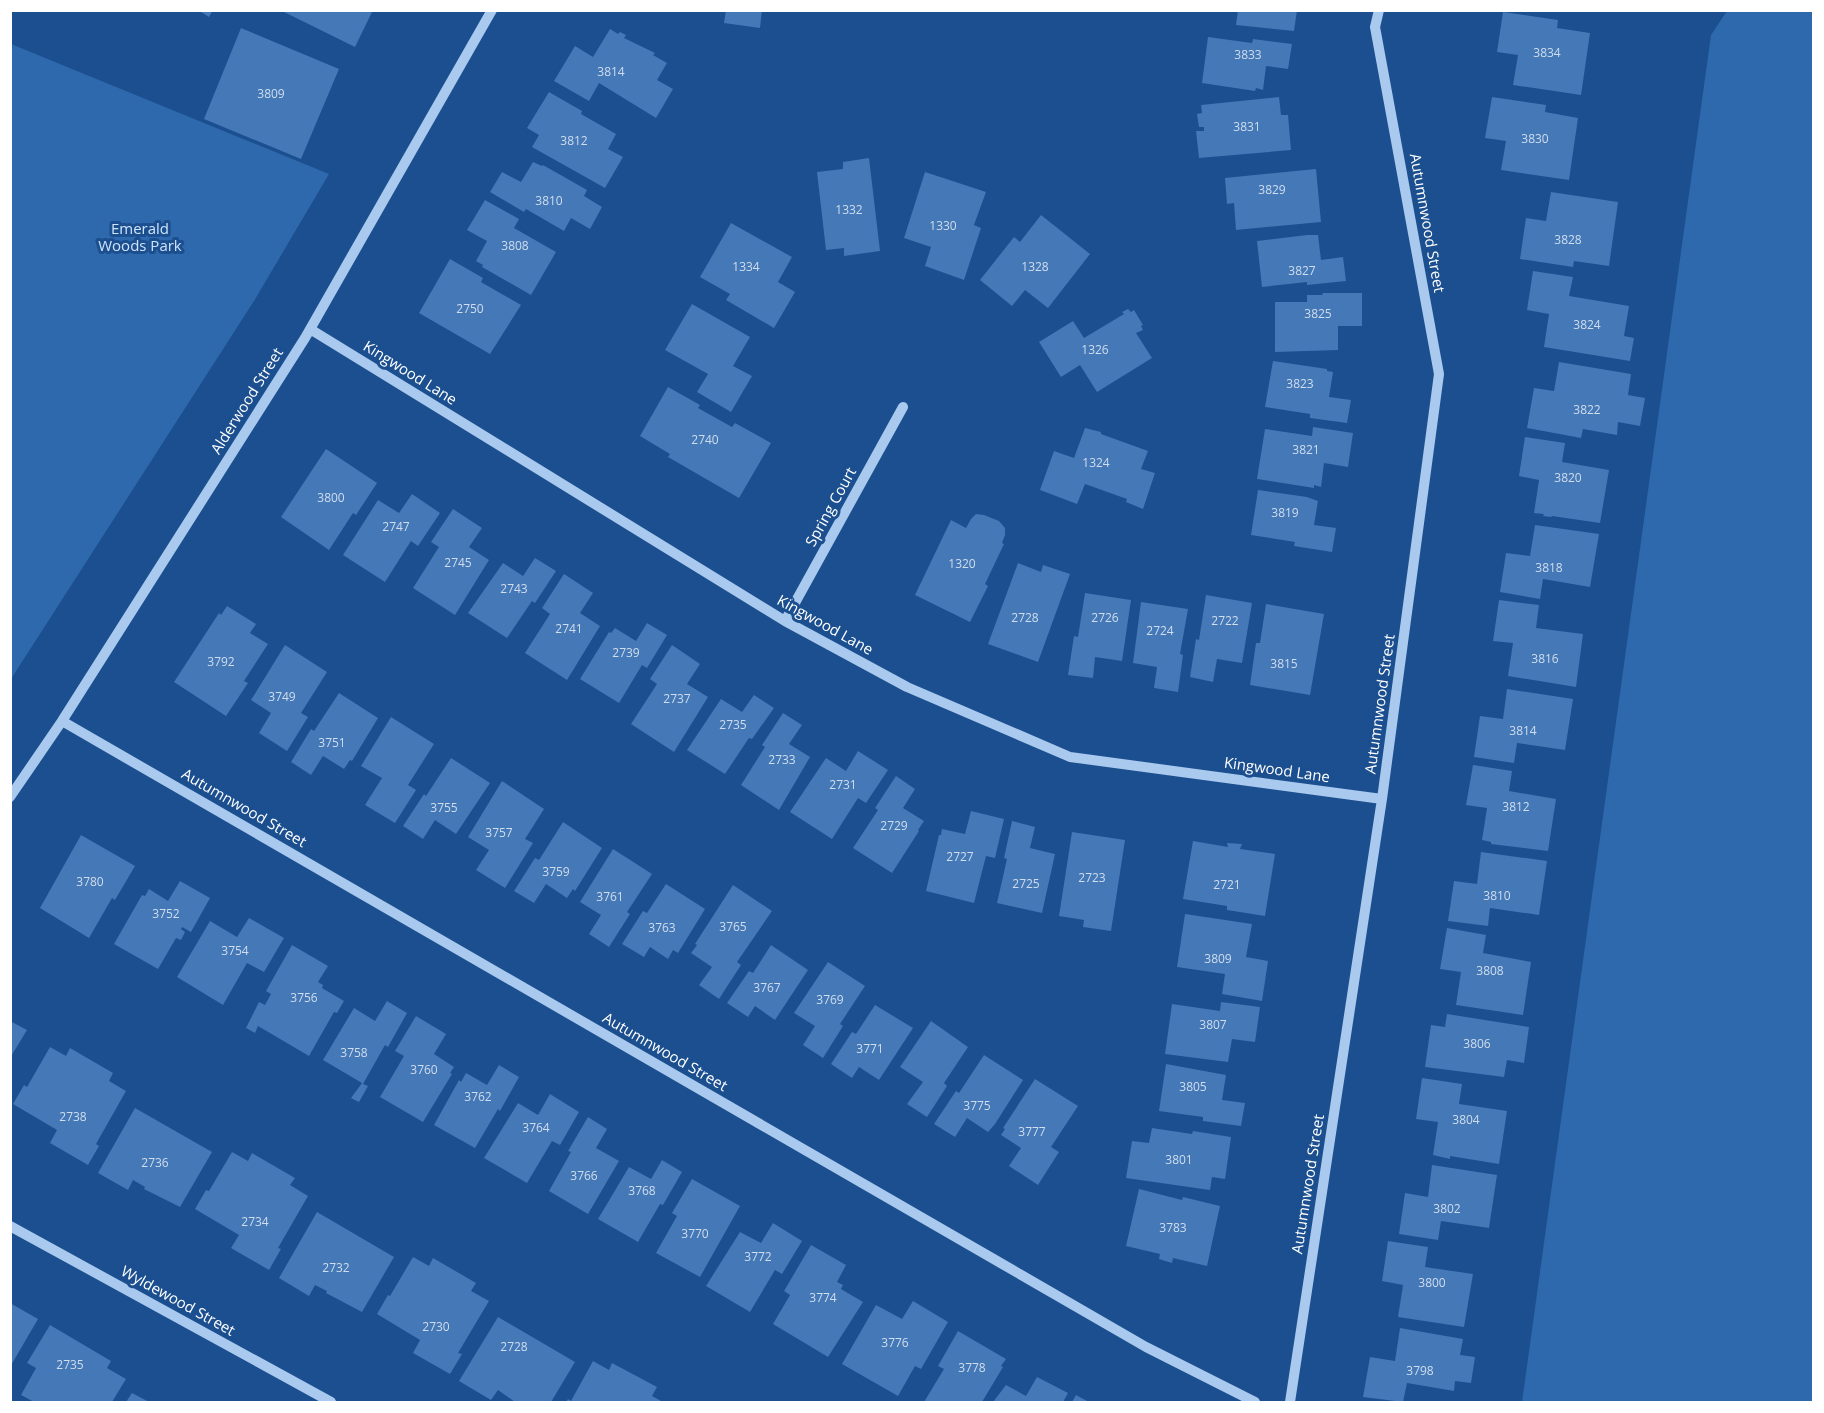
<svg xmlns="http://www.w3.org/2000/svg" width="1824" height="1413" font-family="'Open Sans',sans-serif">
  <rect width="100%" height="100%" fill="#1b4f8f"/>
  <!-- green -->
  <path fill="#2e69ad" d="M1727,11h86v1391h-291l189,-1367z
    M11,44l318,130 -75,127 -243,378z"/>
  <!-- building -->
  <path fill="#4478b7" d="M198,10h15l-4,7z
    M280,10h93l-18,37z
    M726,10h36l-2,18 -36,-5z
    M1238,10h59l-3,21 -58,-6z
    M1503,12l55,8 -1,8 33,5 -9,62 -68,-10 5,-30 -21,-3z
    M241,28l98,41 -38,90 -97,-40z
    M610,29l8,5 2,-2 6,3 -2,3 31,15 -2,2 14,8 -10,17 16,9 -17,29 -57,-35 -10,18 -35,-20 21,-35 18,11z
    M1208,37l44,6 1,-4 39,5 -4,25 -22,-3 -3,24 -7,-2 -1,3 -53,-8z
    M549,92l33,19 -1,3 35,20 -8,15 15,8 -18,31 -73,-41 7,-12 -12,-7z
    M1279,97l2,18h7l3,35 -92,8 -3,-27h8v-4h-5l-2,-13 5,-1 -1,-8z
    M1492,97l54,8 -1,7 33,6 -9,62 -68,-10 5,-29 -21,-3z
    M869,158l11,93 -36,5v-8l-18,2 -9,-78 26,-3v-7z
    M533,162l9,4 1,-1 44,25 -3,6 18,11 -12,22 -19,-11 -7,13 -38,-22 -2,3 -34,-20 12,-20 19,10z
    M1316,169l5,53 -85,8 -2,-27 -7,1 -2,-26z
    M925,172l61,20 -12,33 7,3 -17,52 -39,-14 6,-19 -27,-9z
    M1551,192l67,10 -9,64 -35,-5 -1,6 -53,-8 6,-41 20,3z
    M485,200l34,19 -5,9 42,24 -25,43 -49,-28 1,-2 -7,-4 11,-20 -20,-11z
    M1041,215l49,39 -42,54 -23,-18 -13,16 -32,-26 34,-43 6,5z
    M731,223l61,34 -14,25 17,10 -21,36 -48,-28 4,-6 -30,-17z
    M1307,235h11l3,25 22,-3 3,24 -39,4v-3l-45,5 -5,-46z
    M450,259l33,19 -2,4 40,23 -31,49 -71,-41z
    M1533,271l40,6 -4,19 60,10 -5,30 10,2 -4,23 -86,-14 5,-33 -22,-4z
    M1323,293h39v33h-24v24l-63,2v-50h32v-7h15z
    M692,304l58,33 -17,29 19,10 -21,36 -34,-20 11,-18 -43,-24z
    M1128,309l3,3 3,-2 9,15 -2,1 2,4 -7,3 16,25 -55,34 -17,-27 -19,12 -22,-35 34,-21 11,17 40,-24 -2,-2z
    M1273,361l54,8v2l6,1 -4,25 22,3 -4,23 -37,-5v-4l-45,-7z
    M1559,362l72,12 -3,21 17,3 -5,28 -22,-4 -1,13 -34,-6 -2,9 -54,-10 7,-40 20,3z
    M668,387l32,18 -2,3 34,19 3,-4 36,20 -32,55 -71,-41 2,-3 -30,-18z
    M1313,427l40,6 -5,34 -24,-4 -3,24 -7,-2v3l-57,-9 8,-50 47,7z
    M1085,428l16,4v2l47,17 -7,18 14,4 -12,36 -17,-7 1,-3 -42,-15 -8,20 -37,-14 14,-39 20,7z
    M1525,437l40,6 -3,19 47,8 -9,53 -48,-7 -1,1 -8,-1 1,-2 -10,-1 5,-33 -20,-4z
    M326,449l51,34 -21,32 -3,-2 -24,37 -48,-33z
    M1258,490l49,7 11,4 -4,24 22,3 -4,24 -38,-6 1,-4 -44,-7z
    M412,494l28,19 -22,33 -7,-5 -26,41 -42,-27 35,-55 21,13z
    M453,509l29,19 -13,19 20,13 -34,55 -42,-27 26,-41 -8,-5z
    M976,514l8,1 15,6 6,7v7l-3,8 2,1 -19,40 3,2 -18,36 -55,-27 36,-75 15,8 5,-9z
    M1535,525l64,9 -9,53 -47,-8 -3,20 -40,-7 6,-39 24,3z
    M535,558l21,13 -21,32 -3,-2 -25,37 -39,-25 35,-50 20,13z
    M1018,563l23,9 2,-7 27,9 -32,88 -50,-18z
    M564,574l29,19 -13,20 20,13 -33,54 -42,-27 25,-39 -8,-6z
    M1085,593l46,7 -9,61 -27,-4 -2,21 -25,-3 6,-39 4,1z
    M1206,595l46,8 -10,60 -25,-4 -4,23 -23,-5 6,-38 3,1z
    M1499,600l40,5 -3,23 47,6 -7,53 -68,-11 5,-33 -20,-2z
    M1141,602l47,7 -8,45 3,1 -5,37 -24,-4 3,-21 -24,-4z
    M1266,604l58,10 -14,81 -60,-10 6,-42h4z
    M227,606l29,18 -6,9 18,11 -24,37 4,2 -22,33 -52,-34 45,-69 2,2z
    M647,623l20,12 -20,33 -5,-3 -23,38 -39,-24 29,-47 2,1 4,-5 21,13z
    M285,645l42,27 -26,41 7,4 -21,34 -28,-18 12,-20 -20,-13z
    M672,645l28,19 -13,20 21,13 -34,55 -43,-28 26,-40 -7,-5z
    M1507,689l66,10 -8,51 -48,-7 -3,20 -40,-6 6,-41 23,3z
    M339,693l39,25 -26,43 -2,-1 -6,9 -21,-13 -12,19 -20,-13 20,-33 3,2z
    M754,695l20,13 -22,31 -3,-1 -24,36 -38,-24 34,-51 21,13z
    M783,713l19,12 -13,19 21,13 -31,53 -38,-25 24,-38 -3,-2z
    M391,717l43,27 -26,41 8,5 -21,33 -30,-18 17,-27 -21,-12z
    M858,751l30,19 -22,33 -8,-5 -26,41 -42,-27 36,-54 20,13z
    M451,758l39,25 -34,51 -21,-14 -12,19 -20,-13 21,-32 2,2z
    M1473,765l39,6 -3,20 47,8 -8,52 -57,-7v-2l-9,-2 5,-32 -21,-3z
    M896,776l19,13 -12,19 21,13 -6,9 1,1 -27,42 -39,-25 25,-38 -3,-2z
    M502,781l42,28 -19,30 8,4 -28,45 -29,-18 13,-20 -21,-13z
    M971,811l33,8 -9,39 -9,-2 -12,47 -48,-12 13,-56h2l1,-6 23,5z
    M1012,821l23,6 -5,21 25,6 -13,59 -45,-10 10,-44 -3,-1z
    M563,822l39,26 -27,43 -2,-2 -6,9 -21,-14 -12,19 -20,-12 21,-33 4,2z
    M1072,832l53,8 -14,91 -28,-4 1,-7 -25,-4z
    M81,835l54,31 -20,34 -3,-2 -23,40 -49,-30z
    M1193,841l35,6 -1,-4 15,1 -2,5 35,5 -10,62 -38,-6v-4l-44,-7z
    M613,849l39,25 -25,38 3,2 -21,33 -20,-13 12,-19 -21,-13z
    M1481,852l66,9 -8,54 -49,-7 -2,18 -40,-5 6,-40 23,3z
    M180,881l30,17 -19,34 -9,-5 -1,2 4,3 -4,8 -5,-2 -18,31 -44,-25 28,-49 3,1 4,-7 19,12z
    M666,884l39,25 -27,44 -5,-3 -5,9 -18,-12 -6,10 -22,-13 21,-33 4,2z
    M733,885l39,26 -35,51 4,3 -22,34 -20,-14 13,-18 -21,-14 6,-8 -2,-1z
    M1185,914l67,10 -6,33 22,4 -6,40 -40,-7 3,-20 -48,-7z
    M249,918l35,20 -20,34 -17,-9 -24,42 -46,-28 33,-56 27,16z
    M1447,928l39,7 -3,18 48,9 -8,53 -67,-10 5,-33 -21,-3z
    M292,945l36,21 -10,16 5,3 -1,3 22,13 -7,12 -3,-1 -25,44 -51,-30 -3,7 -9,-5 13,-26 6,3 6,-11 -5,-3z
    M771,945l37,25 -33,50 -20,-14 -7,11 -21,-14 22,-32 4,2z
    M828,962l37,24 -25,38 3,2 -20,32 -20,-13 12,-19 -21,-13z
    M387,1001l20,12 -19,34 -3,-2 -22,39 5,2 -9,16 -8,-4 11,-15 -39,-23 31,-52 21,13z
    M1221,1002l39,5 -5,35 -23,-3 -4,23 -63,-8 7,-50 48,7z
    M875,1005l38,23 -34,52 -20,-13 -7,11 -21,-14 21,-32 4,2z
    M1447,1014l82,13 -5,36 -17,-3 -3,17 -79,-10 6,-42 14,2z
    M416,1016l30,18 -12,20 20,13 -4,6 2,1 -29,48 -43,-25 24,-41 -9,-5z
    M10,1021l17,9 -17,28z
    M931,1021l37,26 -24,36 3,3 -20,31 -20,-13 16,-22 -23,-15z
    M50,1047l16,9 4,-8 43,25 -4,8 17,10 -30,53 3,2 -11,19 -38,-22 7,-13 -44,-26 11,-19 3,2z
    M984,1055l39,25 -28,44 -7,8 -21,-14 -12,19 -21,-13 22,-33 3,2z
    M1166,1064l60,11 -4,25 23,3 -4,23 -38,-5v-4l-44,-6z
    M499,1065l20,12 -19,34 -2,-2 -23,39 -41,-23 25,-45 2,2 5,-9 21,12z
    M1422,1078l40,6 -3,20 48,7 -8,53 -49,-8v3l-17,-4 5,-33 -22,-3z
    M1035,1079l43,27 -27,41 8,5 -21,33 -29,-19 12,-18 -20,-13 4,-6 -2,-1z
    M550,1094l29,18 -19,33 -8,-4 -25,42 -43,-25 34,-55 20,12z
    M135,1108l77,44 -32,55 -36,-18 1,-2 -12,-7 -5,10 -30,-17z
    M588,1117l19,12 -11,19 23,13 -31,53 -39,-23 22,-39 -3,-1z
    M1152,1128l40,6 1,-3 38,6 -6,42 -13,-2 -2,13 -84,-12 6,-37 17,2z
    M232,1152l16,9 4,-8 43,25 -5,7 18,11 -30,52 3,1 -12,21 -38,-22 8,-13 -44,-26 11,-19 3,1z
    M662,1160l20,12 -19,33 -3,-1 -22,38 -40,-23 31,-52 22,12z
    M1432,1165l65,10 -8,53 -48,-7 -3,19 -39,-6 6,-41 23,4z
    M692,1179l48,27 -40,71 -44,-24 21,-37 -5,-3z
    M1139,1189l43,11 1,-3 37,9 -13,60 -34,-8 -1,5 -13,-4 1,-5 -34,-8z
    M317,1212l77,45 -32,55 -36,-19 1,-2 -12,-6 -6,11 -30,-18z
    M773,1223l29,18 -20,33 -7,-4 -25,42 -44,-26 34,-54 21,11z
    M1388,1241l40,6 -3,20 48,7 -9,53 -66,-10 5,-32 -21,-4z
    M811,1245l35,20 -9,17 6,3 -2,4 22,13 -35,55 -55,-33 17,-29 -6,-4z
    M413,1257l16,9 4,-8 43,25 -5,8 18,10 -31,52 4,1 -12,20 -37,-21 7,-13 -43,-26 11,-19 2,1z
    M913,1301l35,21 -27,47 -6,-3 -17,30 -56,-32 34,-59 26,14z
    M10,1303l28,16 -28,48z
    M498,1317l77,45 -24,40h-36l-17,-12 -7,10 -32,-19z
    M50,1325l61,36 -4,7 19,11 -14,23h-78l-13,-7 15,-27 -9,-5z
    M1400,1328l63,11 -3,16 15,2 -4,26 -16,-2 -1,10 -47,-8 -4,19 -40,-5 7,-40 25,4z
    M958,1331l48,28 -5,7 2,1 -21,35h-58l20,-33 -6,-3z
    M593,1361l16,9 3,-7 45,24 -5,9 11,6h-97l2,-3 3,2z
    M1037,1377l31,16 -5,9h-70l13,-17 20,11z
    M132,1393l17,9h-23z
    M1076,1395l13,7h-17z"/>
  <g fill="none" stroke-linecap="round" stroke-linejoin="round">
    <!-- minor -->
    <path stroke="#a9c9ee" stroke-width="10" d="M310,329l475,292 122,66 163,70 312,42
      M785,621l118,-214
      M62,721l1084,626 109,55
      M10,797l52,-76 243,-383 187,-328
      M10,1226l321,176
      M1290,1402l92,-603 57,-425 -64,-347 4,-17"/>
  </g>
  <g text-anchor="middle" stroke-width="6" stroke-linejoin="round" paint-order="stroke">
    <!-- number labels -->
    <g font-size="12" fill="#d0dded">
      <text x="1547" y="57">3834</text>
      <text x="1248" y="59">3833</text>
      <text x="611" y="76">3814</text>
      <text x="271" y="98">3809</text>
      <text x="1247" y="131">3831</text>
      <text x="1535" y="143">3830</text>
      <text x="574" y="145">3812</text>
      <text x="1272" y="194">3829</text>
      <text x="549" y="205">3810</text>
      <text x="849" y="214">1332</text>
      <text x="943" y="230">1330</text>
      <text x="1568" y="244">3828</text>
      <text x="515" y="250">3808</text>
      <text x="746" y="271">1334</text>
      <text x="1035" y="271">1328</text>
      <text x="1302" y="275">3827</text>
      <text x="470" y="313">2750</text>
      <text x="1318" y="318">3825</text>
      <text x="1587" y="329">3824</text>
      <text x="1095" y="354">1326</text>
      <text x="1300" y="388">3823</text>
      <text x="1587" y="414">3822</text>
      <text x="705" y="444">2740</text>
      <text x="1306" y="454">3821</text>
      <text x="1096" y="467">1324</text>
      <text x="1568" y="482">3820</text>
      <text x="331" y="502">3800</text>
      <text x="1285" y="517">3819</text>
      <text x="396" y="531">2747</text>
      <text x="458" y="567">2745</text>
      <text x="962" y="568">1320</text>
      <text x="1549" y="572">3818</text>
      <text x="514" y="593">2743</text>
      <text x="1025" y="622">2728</text>
      <text x="1105" y="622">2726</text>
      <text x="1225" y="625">2722</text>
      <text x="569" y="633">2741</text>
      <text x="1160" y="635">2724</text>
      <text x="626" y="657">2739</text>
      <text x="1545" y="663">3816</text>
      <text x="221" y="666">3792</text>
      <text x="1284" y="668">3815</text>
      <text x="282" y="701">3749</text>
      <text x="677" y="703">2737</text>
      <text x="733" y="729">2735</text>
      <text x="1523" y="735">3814</text>
      <text x="332" y="747">3751</text>
      <text x="782" y="764">2733</text>
      <text x="843" y="789">2731</text>
      <text x="1516" y="811">3812</text>
      <text x="444" y="812">3755</text>
      <text x="894" y="830">2729</text>
      <text x="499" y="837">3757</text>
      <text x="960" y="861">2727</text>
      <text x="556" y="876">3759</text>
      <text x="1092" y="882">2723</text>
      <text x="90" y="886">3780</text>
      <text x="1026" y="888">2725</text>
      <text x="1227" y="889">2721</text>
      <text x="1497" y="900">3810</text>
      <text x="610" y="901">3761</text>
      <text x="166" y="918">3752</text>
      <text x="733" y="931">3765</text>
      <text x="662" y="932">3763</text>
      <text x="235" y="955">3754</text>
      <text x="1218" y="963">3809</text>
      <text x="1490" y="975">3808</text>
      <text x="767" y="992">3767</text>
      <text x="304" y="1002">3756</text>
      <text x="830" y="1004">3769</text>
      <text x="1213" y="1029">3807</text>
      <text x="1477" y="1048">3806</text>
      <text x="870" y="1053">3771</text>
      <text x="354" y="1057">3758</text>
      <text x="424" y="1074">3760</text>
      <text x="1193" y="1091">3805</text>
      <text x="478" y="1101">3762</text>
      <text x="977" y="1110">3775</text>
      <text x="73" y="1121">2738</text>
      <text x="1466" y="1124">3804</text>
      <text x="536" y="1132">3764</text>
      <text x="1032" y="1136">3777</text>
      <text x="1179" y="1164">3801</text>
      <text x="155" y="1167">2736</text>
      <text x="584" y="1180">3766</text>
      <text x="642" y="1195">3768</text>
      <text x="1447" y="1213">3802</text>
      <text x="255" y="1226">2734</text>
      <text x="1173" y="1232">3783</text>
      <text x="695" y="1238">3770</text>
      <text x="758" y="1261">3772</text>
      <text x="336" y="1272">2732</text>
      <text x="1432" y="1287">3800</text>
      <text x="823" y="1302">3774</text>
      <text x="436" y="1331">2730</text>
      <text x="895" y="1347">3776</text>
      <text x="514" y="1351">2728</text>
      <text x="70" y="1369">2735</text>
      <text x="972" y="1372">3778</text>
      <text x="1420" y="1375">3798</text>
    </g>
    <!-- street labels -->
    <g font-size="15" fill="#fff" stroke="#1b4f8f">
      <text transform="translate(1427 223) rotate(80)" y="5">Autumnwood Street</text>
      <text transform="translate(410 373) rotate(32)" y="5">Kingwood Lane</text>
      <text transform="translate(247 401) rotate(-58)" y="5">Alderwood Street</text>
      <text transform="translate(831 507) rotate(-61)" y="5">Spring Court</text>
      <text transform="translate(825 625) rotate(29)" y="5">Kingwood Lane</text>
      <text transform="translate(1380 704) rotate(-82)" y="5">Autumnwood Street</text>
      <text transform="translate(1277 770) rotate(8)" y="5">Kingwood Lane</text>
      <text transform="translate(244 808) rotate(30)" y="5">Autumnwood Street</text>
      <text transform="translate(665 1052) rotate(30)" y="5">Autumnwood Street</text>
      <text transform="translate(1308 1184) rotate(-81)" y="5">Autumnwood Street</text>
      <text transform="translate(178 1301) rotate(29)" y="5">Wyldewood Street</text>
    </g>
    <!-- park labels -->
    <g font-size="15" fill="#cfe3fa" stroke="#1b4f8f">
      <text x="140" y="234">Emerald<tspan x="140" dy="17">Woods Park</tspan></text>
    </g>
  </g>
  <!-- border -->
  <rect width="1824" height="1413" fill="none" stroke="#ffffff" stroke-width="24"/>
</svg>
